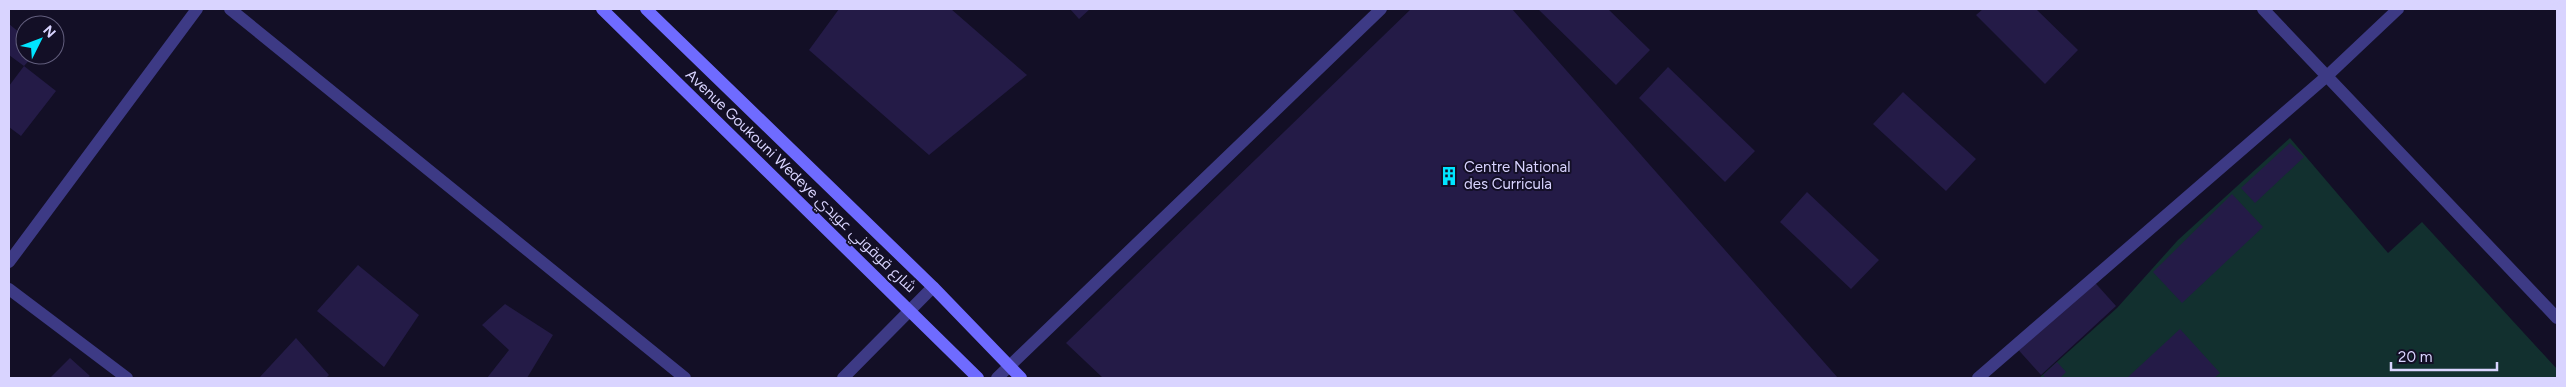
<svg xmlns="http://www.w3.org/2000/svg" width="2566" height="387" font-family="Figtree,Cairo,sans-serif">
  <rect width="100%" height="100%" fill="#130f26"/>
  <!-- green -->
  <path fill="#12302f" d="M2290,138l98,115 34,-31 135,147v9h-518l78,-70 61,-68z"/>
  <!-- building -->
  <path fill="#241b47" d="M839,9h112l76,66 -98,80 -120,-105z
    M1070,9h20l-11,10z
    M1411,9h101l326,369h-735l-37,-35z
    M1538,9h70l42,41 -34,35z
    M1983,9h53l42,41 -33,34 -69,-69z
    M9,24l16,13v18h9l-10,11 -15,-11z
    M24,66l32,25 -35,45 -12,-9v-41z
    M1668,67l87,84 -30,31 -86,-84z
    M1903,92l73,67 -30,32 -73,-67z
    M2290,143l14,14 -49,46 -14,-15z
    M1807,192l72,68 -28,29 -71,-67z
    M2232,194l31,33 -81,76 -29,-31z
    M358,265l61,50 -35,52 -67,-56z
    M2089,276l27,30 -75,69 -27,-30z
    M505,304l48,31 -26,43h-40l22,-28 -27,-25z
    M2180,329l40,44 -6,5h-87z
    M296,338l33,37 -3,3h-67z
    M70,358l20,18 -3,2h-37z
    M2057,362l9,10 -6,6h-14l-3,-3z"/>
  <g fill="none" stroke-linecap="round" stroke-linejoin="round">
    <!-- street -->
    <path stroke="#3d3a85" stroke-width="12" d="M230,9l455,369
      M2263,9l294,309
      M9,262l188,-253
      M9,289l118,89
      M843,378l90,-91
      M997,378l384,-369
      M1978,378l349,-302 71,-67"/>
    <!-- secondary -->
    <path stroke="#6f6bff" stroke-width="12" d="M602,9l376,369
      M646,9l287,278 88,91"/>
  </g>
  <!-- icons -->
  <defs>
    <g id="building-bare" transform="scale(1.5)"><path d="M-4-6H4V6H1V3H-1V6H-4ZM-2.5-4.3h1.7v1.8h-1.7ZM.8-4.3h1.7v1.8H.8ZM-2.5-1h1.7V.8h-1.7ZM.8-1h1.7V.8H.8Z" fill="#00e5ff" stroke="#130f26" stroke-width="2.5" paint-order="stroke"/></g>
  </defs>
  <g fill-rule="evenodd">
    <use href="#building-bare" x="1449" y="176"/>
  </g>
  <g text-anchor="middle" stroke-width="4" stroke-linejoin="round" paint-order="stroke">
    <!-- poi labels -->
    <g font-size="15" fill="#d9d4ff" stroke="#130f26" text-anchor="start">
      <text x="1464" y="172">Centre National<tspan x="1464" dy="17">des Curricula</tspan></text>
    </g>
    <!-- street labels -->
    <g font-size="15" fill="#d9d4ff" stroke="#130f26">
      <text transform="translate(801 181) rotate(44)" y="5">Avenue Goukouni Wedeye شارع قوقوني عويدي</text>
    </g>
  </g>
  <!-- border -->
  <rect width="2566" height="387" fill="none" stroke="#d9d4ff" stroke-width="20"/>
  <!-- north arrow -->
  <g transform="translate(40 40) rotate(48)"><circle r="24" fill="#130f26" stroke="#625e7d"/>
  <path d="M0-4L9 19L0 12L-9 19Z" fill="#00e5ff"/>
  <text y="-8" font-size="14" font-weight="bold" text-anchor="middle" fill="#d9d4ff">N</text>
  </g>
  <!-- scale -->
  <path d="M2391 362v8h106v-8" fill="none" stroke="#d9d4ff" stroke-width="2.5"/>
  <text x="2398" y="362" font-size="15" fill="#d9d4ff" stroke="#130f26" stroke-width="4" paint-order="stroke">20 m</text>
</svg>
